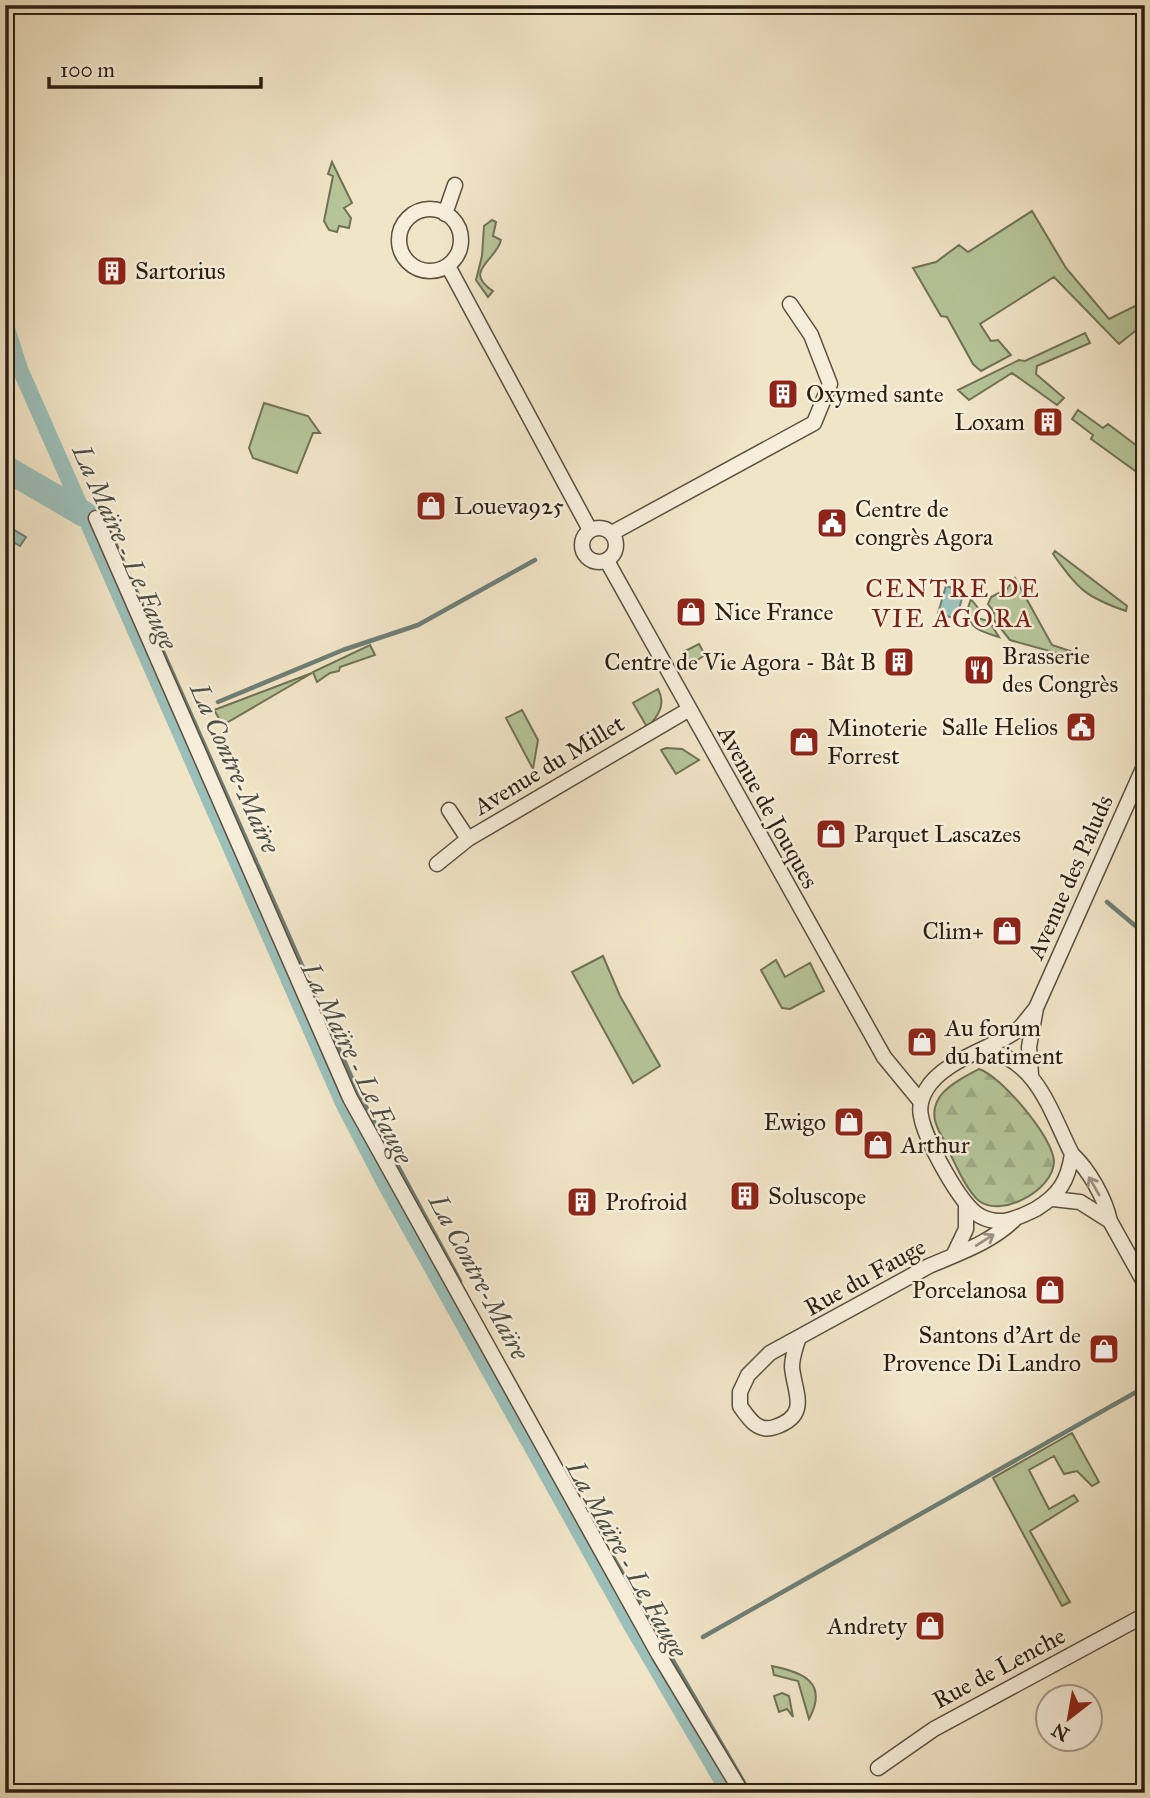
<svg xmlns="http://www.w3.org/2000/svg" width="1150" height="1798" font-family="'IM FELL Great Primer',serif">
  <defs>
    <pattern id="forest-firs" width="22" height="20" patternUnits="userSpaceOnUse" patternTransform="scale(1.75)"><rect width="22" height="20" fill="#b6c599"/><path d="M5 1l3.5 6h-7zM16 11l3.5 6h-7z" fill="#9da983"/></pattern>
    <pattern id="wetland-marsh" width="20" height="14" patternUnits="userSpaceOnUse" patternTransform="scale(1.75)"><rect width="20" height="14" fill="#b6c599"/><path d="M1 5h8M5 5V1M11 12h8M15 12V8" fill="none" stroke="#9da983"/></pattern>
  </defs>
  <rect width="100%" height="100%" fill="#f1e5c7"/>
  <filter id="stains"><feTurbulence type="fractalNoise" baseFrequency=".00286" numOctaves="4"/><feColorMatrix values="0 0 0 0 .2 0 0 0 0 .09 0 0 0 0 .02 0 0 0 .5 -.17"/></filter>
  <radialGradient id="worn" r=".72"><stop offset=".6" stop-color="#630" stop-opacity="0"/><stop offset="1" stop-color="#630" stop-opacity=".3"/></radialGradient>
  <!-- green -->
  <path fill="#b6c599" stroke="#707256" stroke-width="2" d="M332,162l20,41 -8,5 7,10 -2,10 -10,-2 -2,6 -8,-2 -5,-9 9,-45 -5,-2z
    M1032,211l34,57 43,51 36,-18v22l-26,21 -65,-67 -74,47 11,17 7,-1 13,15 -30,16 -8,-7 -26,-47 -6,-1 -28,-48 23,-6 23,-17 9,7z
    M492,220l4,2 -3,14 8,4c-5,21 -39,31 -8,51l-5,6 -12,-17 6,-24 2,-30z
    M1085,333l5,10 -53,23 -1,8 28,24 -7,7 -45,-32 -43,27 -11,-10 61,-30 6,1z
    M264,403l44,13 12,17h-7l-16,40 -44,-15 -4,-10z
    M1078,410l25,18 5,-4 37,28v26l-54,-39 2,-4 -21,-16z
    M1055,551l72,55 -1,5c-41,-14 -48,-22 -73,-57z
    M1015,578l37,67 27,9 -1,5 -68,-19 -17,-21 1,-7 -6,-8 3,-7 16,-8z
    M971,599l7,9 -1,10 12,3 10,16c-16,-5 -27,-7 -33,-23z
    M699,644l6,11 -17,11 -7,-13z
    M370,645l5,10 -35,12 -1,4 -9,2 -13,9 -4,-10z
    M312,673l-89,52 -9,-15z
    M658,689c8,15 1,27 -11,38l-14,-24z
    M522,710l16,30 -5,29 -27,-51z
    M666,748l16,1 17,11 -23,14 -15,-24z
    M603,956l17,40 40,70 -27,17 -61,-111z
    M776,960l9,17 25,-14 14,28 -34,18 -8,-1 -21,-38z
    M1072,1433l27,49 -7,4 -15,-15 -13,3 -10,-18 -25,14 20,39 25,-14 4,6 -48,30 40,71 -8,4 -69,-128z
    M772,1666c30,6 57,16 37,53l-11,-38 -24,-6z
    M782,1693l7,3 4,21 -6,-8 -8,3 -5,-16z"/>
  <!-- forest -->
  <path fill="url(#forest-firs)" stroke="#707256" stroke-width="2" d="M979,1069c22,7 75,69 75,93 -1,28 -52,56 -75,39 -15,-12 -30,-52 -40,-70 -17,-33 15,-49 40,-62z"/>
  <!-- wetland -->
  <path fill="url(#wetland-marsh)" stroke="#707256" stroke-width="2" d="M5,5h48l-48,8z"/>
  <!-- water -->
  <path fill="#9bbfb9" stroke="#6e7f76" stroke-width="2" d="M6,525l20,12 -6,9 -15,-9z
    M946,586l18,6 -8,27 -18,-6z"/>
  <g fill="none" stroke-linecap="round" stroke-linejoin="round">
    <!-- stream -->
    <path stroke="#6e7f76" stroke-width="4.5" d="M84,514l15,-7 259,585 102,189
      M218,702l125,-52 75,-25 117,-65
      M1107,902l38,32
      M610,1552l140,241
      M703,1637l442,-250
      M1129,1793l16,-9"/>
    <!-- canal -->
    <path stroke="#9bbfb9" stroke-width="16" d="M5,322l15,47 323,734 41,79 247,443 98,168"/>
    <!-- river -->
    <path stroke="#9bbfb9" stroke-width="26" d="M5,468l79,46"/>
    <!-- street casing -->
    <g stroke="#5c503f" stroke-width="17">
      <path id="street" d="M399 240a31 31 0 1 1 62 0a31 31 0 1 1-62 0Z
        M445,214l10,-29
        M448,266l142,264
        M96,518l254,580 309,557 83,138
        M582 545a17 17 0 1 1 34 0a17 17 0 1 1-34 0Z
        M612,533l202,-110 16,-39 -19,-49 -21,-31
        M607,561l277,496 37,45
        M449,810l19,29
        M437,864l31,-25 220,-129
        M1036,1008c-7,8 -13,18 -21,24 -27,18 -73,29 -89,58 -4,7 -7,17 -5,26 4,23 39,89 59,100 20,11 38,2 56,-7 23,-14 32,-28 36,-55
        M987,1050c51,12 63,61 85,104 17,16 33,44 38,67l35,63
        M1031,1075l-2,-28 7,-39 109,-244
        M1053,1199l27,3 30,19
        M954,1254l12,-25v-25
        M798,1340c-3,9 -6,17 -6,27 2,25 19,48 -17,60 -17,6 -26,-8 -35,-21v-14l8,-17 22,-22 159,-87c30,-13 61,-23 85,-46
        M878,1768l56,-39 211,-114"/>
    </g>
    <!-- street -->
    <use href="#street" stroke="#f6eedb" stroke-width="14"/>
  </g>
  <!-- one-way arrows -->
  <defs><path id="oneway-shaft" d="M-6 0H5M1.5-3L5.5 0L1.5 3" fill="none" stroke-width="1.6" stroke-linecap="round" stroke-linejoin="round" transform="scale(1.75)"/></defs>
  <g stroke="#9b9181">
    <use href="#oneway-shaft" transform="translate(1094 1186) rotate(-120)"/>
    <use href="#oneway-shaft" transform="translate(985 1240) rotate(-32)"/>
  </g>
  <!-- icons -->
  <defs>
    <g id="building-square" transform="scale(1.575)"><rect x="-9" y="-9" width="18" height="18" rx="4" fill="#8f2418" stroke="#f6eedb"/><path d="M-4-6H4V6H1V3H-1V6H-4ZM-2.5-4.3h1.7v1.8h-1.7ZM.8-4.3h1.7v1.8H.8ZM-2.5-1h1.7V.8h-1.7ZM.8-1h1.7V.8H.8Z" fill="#fff"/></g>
    <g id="shop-square" transform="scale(1.575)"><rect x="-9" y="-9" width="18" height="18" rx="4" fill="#8f2418" stroke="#f6eedb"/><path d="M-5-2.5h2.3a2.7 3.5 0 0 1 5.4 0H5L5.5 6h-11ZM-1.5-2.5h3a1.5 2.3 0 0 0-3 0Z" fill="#fff"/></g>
    <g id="civic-square" transform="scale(1.575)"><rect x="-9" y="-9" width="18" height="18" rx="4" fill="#8f2418" stroke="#f6eedb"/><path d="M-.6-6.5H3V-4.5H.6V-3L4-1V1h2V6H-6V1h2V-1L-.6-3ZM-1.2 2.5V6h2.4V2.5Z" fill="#fff"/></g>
    <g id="restaurant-square" transform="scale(1.575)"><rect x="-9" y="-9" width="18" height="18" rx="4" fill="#8f2418" stroke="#f6eedb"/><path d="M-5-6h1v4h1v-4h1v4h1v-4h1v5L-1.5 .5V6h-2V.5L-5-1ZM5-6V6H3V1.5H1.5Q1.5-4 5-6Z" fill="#fff"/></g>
  </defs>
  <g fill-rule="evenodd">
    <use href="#building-square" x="112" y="271"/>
    <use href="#building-square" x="783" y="394"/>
    <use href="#building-square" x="1048" y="422"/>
    <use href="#shop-square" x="431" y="506"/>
    <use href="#civic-square" x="832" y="523"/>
    <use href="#shop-square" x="691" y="612"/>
    <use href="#building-square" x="899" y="662"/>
    <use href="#restaurant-square" x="979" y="670"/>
    <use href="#civic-square" x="1081" y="727"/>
    <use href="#shop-square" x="804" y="742"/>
    <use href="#shop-square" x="831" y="834"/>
    <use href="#shop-square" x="1007" y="931"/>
    <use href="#shop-square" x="922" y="1042"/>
    <use href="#shop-square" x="849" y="1122"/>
    <use href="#shop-square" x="878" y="1145"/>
    <use href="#building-square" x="745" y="1196"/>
    <use href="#building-square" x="582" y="1202"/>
    <use href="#shop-square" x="1050" y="1290"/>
    <use href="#shop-square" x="1104" y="1349"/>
    <use href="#shop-square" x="930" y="1626"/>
  </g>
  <g text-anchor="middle" stroke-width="5" stroke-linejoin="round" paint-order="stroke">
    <!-- poi labels -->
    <g font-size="24" fill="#2b1f12" stroke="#f6eedb" text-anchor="start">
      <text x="135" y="279">Sartorius</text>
      <text x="806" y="402">Oxymed sante</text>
      <text x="1025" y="430" text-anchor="end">Loxam</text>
      <text x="454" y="514">Loueva925</text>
      <text x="855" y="517">Centre de<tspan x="855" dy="28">congrès Agora</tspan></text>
      <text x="714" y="620">Nice France</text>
      <text x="1002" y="664">Brasserie<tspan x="1002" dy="28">des Congrès</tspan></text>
      <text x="876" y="670" text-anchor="end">Centre de Vie Agora - Bât B</text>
      <text x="1058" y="735" text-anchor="end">Salle Helios</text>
      <text x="827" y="736">Minoterie<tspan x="827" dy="28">Forrest</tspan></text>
      <text x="854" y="842">Parquet Lascazes</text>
      <text x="984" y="939" text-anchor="end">Clim+</text>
      <text x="945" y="1036">Au forum<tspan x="945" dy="28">du batiment</tspan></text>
      <text x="826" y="1130" text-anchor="end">Ewigo</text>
      <text x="901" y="1153">Arthur</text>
      <text x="768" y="1204">Soluscope</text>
      <text x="605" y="1210">Profroid</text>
      <text x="1027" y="1298" text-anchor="end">Porcelanosa</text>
      <text x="1081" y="1343" text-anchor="end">Santons d'Art de<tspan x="1081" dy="28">Provence Di Landro</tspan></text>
      <text x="907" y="1634" text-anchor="end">Andrety</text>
    </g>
    <!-- street labels -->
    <g font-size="24" fill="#2b1f12" stroke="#f6eedb">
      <text transform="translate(549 765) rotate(-31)" y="8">Avenue du Millet</text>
      <text transform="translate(768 807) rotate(61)" y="8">Avenue de Jouques</text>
      <text transform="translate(1070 877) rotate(-66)" y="8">Avenue des Paluds</text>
      <text transform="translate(865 1277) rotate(-29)" y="8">Rue du Fauge</text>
      <text transform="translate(999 1668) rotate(-28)" y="8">Rue de Lenche</text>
    </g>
    <!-- water labels -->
    <g font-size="26" font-style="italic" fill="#4d4f44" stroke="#f6eedb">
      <text transform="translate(125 547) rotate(66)" y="9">La Maïre - Le Fauge</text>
      <text transform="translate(235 768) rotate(66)" y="9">La Contre-Maïre</text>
      <text transform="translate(357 1063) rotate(64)" y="9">La Maïre - Le Fauge</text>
      <text transform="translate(479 1277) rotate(62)" y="9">La Contre-Maïre</text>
      <text transform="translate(627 1559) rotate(61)" y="9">La Maïre - Le Fauge</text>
    </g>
    <!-- neighbourhood labels -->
    <g font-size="26" letter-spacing="2" fill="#7a1f14" stroke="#f6eedb">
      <text x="953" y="597">CENTRE DE<tspan x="953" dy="30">VIE AGORA</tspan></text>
    </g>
  </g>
  <!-- margin -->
  <rect width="1150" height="1798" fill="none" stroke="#f1e5c7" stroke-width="28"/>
  <rect x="7" y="7" width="1136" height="1784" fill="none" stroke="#2b1f12" stroke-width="3.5"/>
  <rect x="14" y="14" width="1122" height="1770" fill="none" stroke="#2b1f12" stroke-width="2"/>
  <!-- north arrow -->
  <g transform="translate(1069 1718) rotate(211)"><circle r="33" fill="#f6eedb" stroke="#a59b8b" stroke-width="2"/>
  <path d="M0-5L12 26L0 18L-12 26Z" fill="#8f2418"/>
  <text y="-10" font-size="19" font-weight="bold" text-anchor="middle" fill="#2b1f12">N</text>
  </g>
  <!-- scale -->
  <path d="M49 77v10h212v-10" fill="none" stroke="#2b1f12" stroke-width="3.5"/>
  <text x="60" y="77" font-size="21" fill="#2b1f12" stroke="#f6eedb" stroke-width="5" paint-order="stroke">100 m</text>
  <rect width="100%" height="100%" filter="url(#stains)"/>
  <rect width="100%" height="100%" fill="url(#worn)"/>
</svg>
